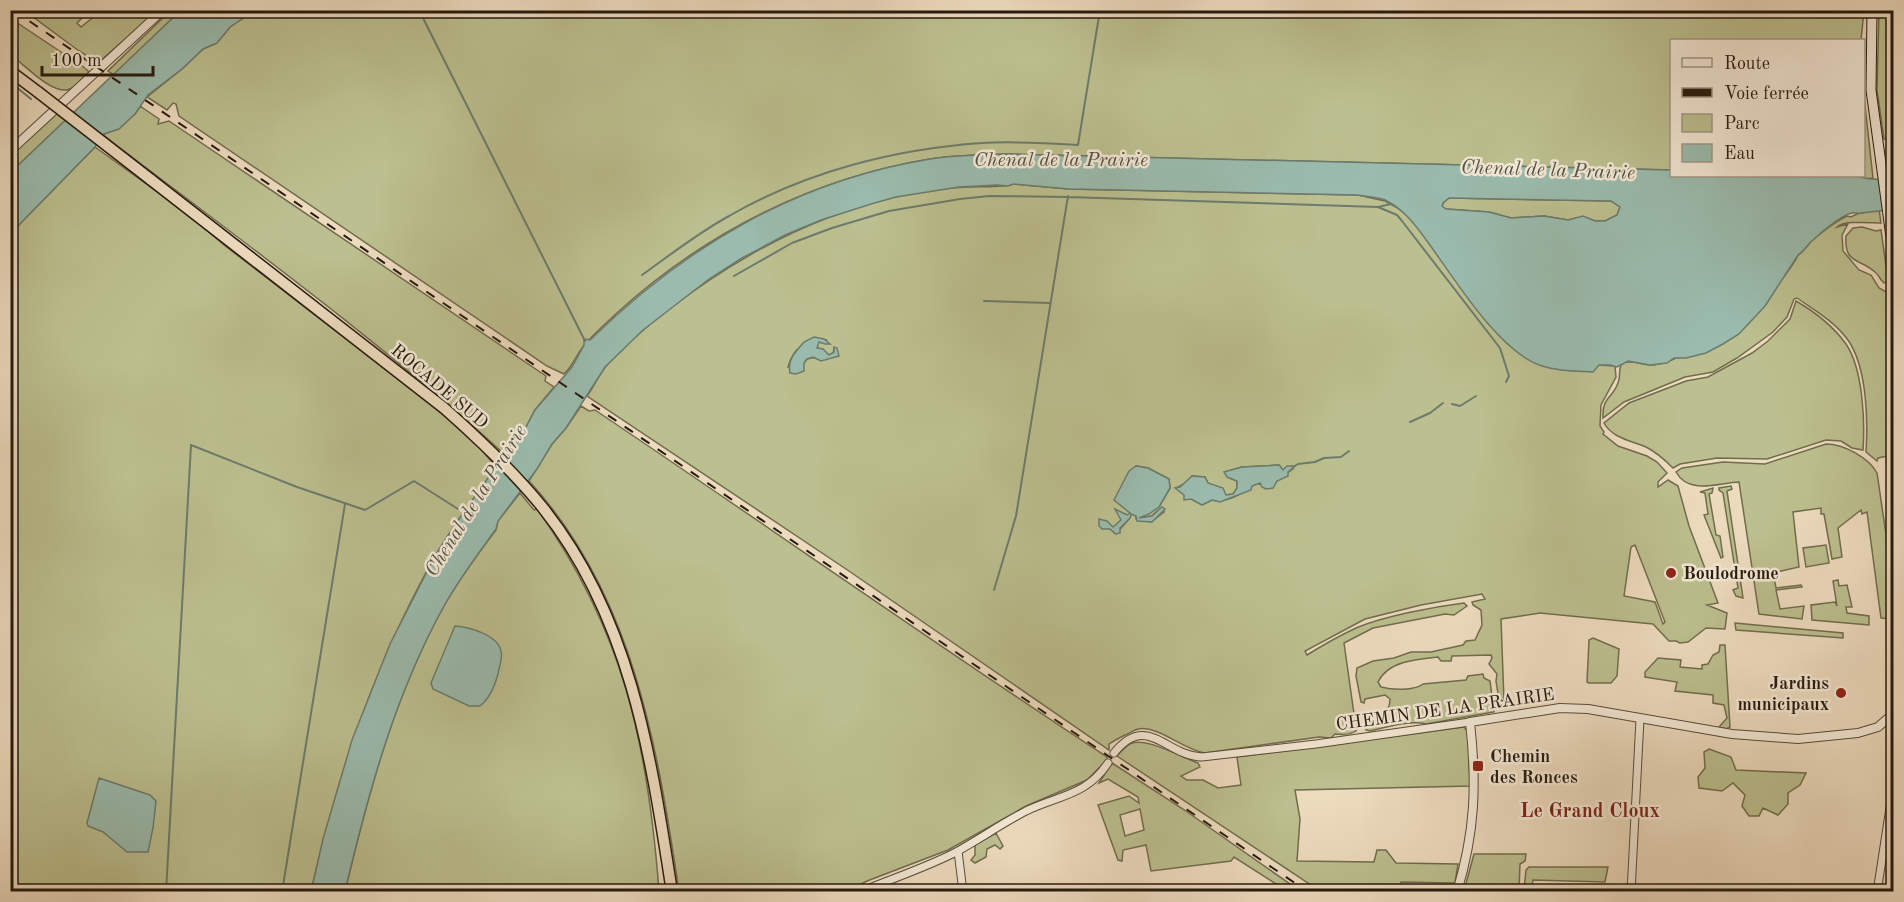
<svg xmlns="http://www.w3.org/2000/svg" width="1904" height="902" font-family="'Old Standard TT',serif">
  <rect width="100%" height="100%" fill="#eddbbe"/>
  <filter id="stains"><feTurbulence type="fractalNoise" baseFrequency=".00333" numOctaves="4"/><feColorMatrix values="0 0 0 0 .2 0 0 0 0 .09 0 0 0 0 .02 0 0 0 .5 -.17"/></filter>
  <radialGradient id="worn" r=".72"><stop offset=".6" stop-color="#630" stop-opacity="0"/><stop offset="1" stop-color="#630" stop-opacity=".3"/></radialGradient>
  <!-- green -->
  <path fill="#bcbf8f" stroke="#716c4e" stroke-width="1.5" fill-rule="evenodd" d="M25,11h55l2,7 -5,5 4,4 20,-16h56l-59,52 -19,-12z
    M170,11h10l-66,64 -6,-4z
    M254,11h1610l-3,29h-189l-1,130 -664,-16c-25,1 -52,1 -77,5 -117,19 -225,74 -312,153 -11,10 -23,21 -33,32 -8,9 -11,21 -21,30l-17,-8 -368,-250 -3,-12 -3,-1 -6,7 -20,-13 35,-28 21,-20 14,-6 13,-16z
    M1879,11h14l1,121 -5,7h-5l-7,-49z
    M10,18l75,50 4,4c-6,7 -13,16 -22,18 -18,2 -42,-25 -56,-35z
    M1864,96l9,82 -8,1 -9,-3h8z
    M140,106l19,13 -1,5 11,-3 377,255 -1,5 9,6 -19,23 -9,17 -24,25c-126,-114 -264,-214 -399,-317l32,-21z
    M55,111l12,8 -56,53v-21z
    M95,147l93,67 36,31 208,160 49,44 15,18c-20,30 -44,59 -62,91 -59,105 -96,216 -123,333l-300,1v-659z
    M1013,184l56,5 289,6 27,6 18,10 15,17 65,88 25,28 91,21 16,1 1,11 -15,28 -1,21 4,6 -1,2 15,12 29,10 10,6 10,11 -9,9v5l10,-7 10,6 11,40 29,77 -11,2 20,8 -2,16 -19,-1 -18,14 -8,1 -4,-2h-7l-16,-17 -113,-11 -39,6 3,82 -5,-1 -3,-19 1,-7 -8,-10 3,-6 -1,-3 -39,1 -1,5h-10l-3,-4c-21,2 -50,4 -60,25l3,5c11,3 33,4 42,-3l43,-4 2,-4 15,-2 1,4 6,3 4,31 -68,12c-16,-4 -39,3 -56,7l-4,-1v-4c12,-6 24,-12 24,-27l-5,-4 -20,4 -1,4 -3,-1 -5,-26 1,-8 16,-7 21,-3 17,-6h20l32,-7 3,-4 9,-1 7,-15 -1,-15 -8,-5 -1,-3 13,-3 -3,-5 -61,11 -56,14 -60,32 2,4c16,-10 32,-19 49,-27 28,-12 77,-21 108,-25l3,3 -13,9 -9,-1 -72,14 -29,15 12,85v3c-6,4 -13,4 -21,3l-4,4 -12,-1 -114,16c-22,-3 -46,-28 -67,-24 -4,1 -8,4 -13,6 -6,3 -10,5 -16,9v6l-263,-181 -259,-173c7,-9 12,-22 20,-31 17,-19 37,-36 57,-52 69,-54 146,-96 231,-116 24,-5 49,-9 73,-10 11,-1 36,1 45,-3zM827,340l-10,3v4l12,8 4,-1 1,-6 3,1 1,7c-10,3 -20,0 -31,3l-3,4 -16,4c7,-24 18,-23 39,-27zM1279,465l4,5 11,-2 -17,13 -5,7 -16,-5c-12,9 -28,21 -44,17l-10,5 -18,-10 -8,-7 10,-5 6,-7 13,1 3,6 18,12 7,-1 4,-6v-7l-10,-4 -2,-5 17,-5zM1136,466l12,2 21,11 1,9 -11,19 -21,11 14,-2 5,-5 7,1 -13,10 -15,-3v-3l-5,-3 -1,5 -14,16 -6,-5 7,-3 4,-6v-7l7,2 2,-2zM1635,545l30,77 -2,2 -8,-22 -31,-6 7,-49z
    M1449,198l162,3 9,6 -3,8 -12,6h-10l-12,-4 -15,3 -24,-4 -33,2 -22,-6 -43,-3 -4,-2 1,-4z
    M1879,209l2,14c-11,0 -37,-3 -44,4l11,-3 -6,11 1,16 16,19 12,5 8,13 9,5 1,12 4,7v143l-15,3 -1,3 -11,-9c2,-31 1,-81 -16,-109 -13,-20 -34,-32 -53,-45l-3,1 -7,18 -14,15 -36,26 -24,14 -28,5 -61,25 -21,16c-1,-22 10,-20 15,-35 3,-7 0,-14 4,-20 12,-4 21,3 32,2 3,-1 10,-2 13,-3 3,-1 6,-3 9,-4 51,-6 77,-34 104,-76 6,-9 14,-17 18,-27 8,-5 10,-12 17,-17 10,-8 19,-16 32,-22l4,1 6,-3z
    M1862,227l14,4 5,-1 7,50 -4,3c-4,-3 -5,-8 -9,-11 -16,-14 -31,-8 -29,-36l7,-8z
    M1796,301c19,11 37,25 50,43 17,25 19,77 17,106l-11,-2 -11,-7 -15,-1 -59,19 -50,-1 -37,6 -7,4c-8,-8 -17,-16 -27,-21 -14,-6 -34,-9 -42,-24l25,-20 57,-22 22,-4 44,-24 16,-12 22,-22z
    M581,406l8,5 6,-1c171,115 340,234 512,347v3l-20,20 -61,26 -78,44 -81,31 -19,10h-169c-22,-146 -46,-297 -150,-410l23,-37 14,-16z
    M1826,444c18,0 43,14 51,29l16,109v37l-12,-1 -14,-106 -5,2 -1,-4 -23,18 4,29 -10,2 -8,-45h-3v-6l-28,4 6,55 -26,6 3,15 25,-3 1,2 -26,3 4,19 24,-3 -2,13 -43,-5 -20,-132c-22,1 -50,13 -63,-10l6,-4 41,-6 42,2z
    M1731,486l1,3 -5,2 16,107 -7,-2 -3,-6 5,-2 -15,-95 -4,-3v-2z
    M1713,488l-1,5 -3,1 7,41 4,1 3,21 -2,1 -17,-43 4,-1 -3,-21 -5,-1z
    M520,493l14,17 3,-1c87,121 111,237 122,382l-314,1c23,-98 50,-198 99,-286 15,-27 34,-52 52,-76l2,-9z
    M1826,545l3,18 -23,4 -3,-19z
    M1838,580l1,6 8,-1 5,22h-6l1,6 22,3v9l-57,-5 -1,-15 24,-3 2,4 -4,-25z
    M1735,623l108,10v5l-107,-8z
    M1593,638l26,11 -2,27 -6,7h-22l-2,-1 2,-42z
    M1720,645h5l5,82 -4,2 -7,-2 8,-9 -3,-13 -11,-2v-8l-38,-4 2,-9 -32,-5v-5l13,-14 23,2 -1,7 22,2v-4l6,-1 5,-9 6,-3z
    M1464,727l4,5 2,54 -175,4 5,29 -3,42 77,1 3,-12h9l10,13 62,1 -3,19 -54,-1 -2,9h-79l-203,-135c5,-5 9,-11 15,-13 16,-5 49,14 66,20l2,4 -19,9 6,4h16l15,8 23,-3 -4,-28z
    M1709,749l22,8 5,13 70,3 -6,12 -12,8v11l-10,11 -15,-7 -4,8h-10l-7,-10 3,-11 -12,-12 -11,8 -23,-3 -1,-11 7,-9 -1,-16z
    M1112,763l71,46 117,82h-13l-53,-34 -3,4 -80,10 -5,-26 -23,5 -1,11 -4,-1 -20,-55 31,-9 10,7 -1,-6 -30,-18 -9,4zM1140,809l4,21 -19,6 -5,-21z
    M996,833l7,13 -3,3 -5,-4 -8,4 -1,8 -11,6 -4,-3 4,-5v-10z
    M1474,854h52l-1,7 -5,3 -1,27h-55z
    M1529,867h79l-3,15 -72,-2 -2,10h-7l2,-20z"/>
  <!-- water -->
  <path fill="#9abbad" stroke="#6c7b6d" stroke-width="1.5" fill-rule="evenodd" d="M180,11h74l-24,16 -13,16 -14,6 -21,20 -34,26 -13,19 -16,15 -15,5 -9,13 -84,86v-61z
    M1007,154l664,16 1,6h184c11,3 27,5 37,0v34c-11,0 -21,2 -32,3 -3,1 -6,-1 -9,0 -11,2 -30,19 -38,26 -7,5 -8,11 -16,16l-33,51 -26,28 -16,10 -17,9 -20,5h-12l-7,5 -17,2 -22,-4 -11,6 -7,-2h-11l-6,7c-18,-1 -37,-1 -54,-7 -41,-16 -81,-81 -107,-117 -13,-18 -26,-38 -47,-48 -8,-3 -19,-3 -27,-5l-289,-6 -56,-5 -5,2 -11,-1 -38,2 -63,10 -25,7 -50,16 -36,15 -43,23 -33,21 -66,51 -38,37 -39,61 -14,16 -15,25 -39,52 -2,8c-18,25 -37,50 -52,77 -49,88 -76,188 -99,285l-34,1 12,-53 29,-99 38,-96 45,-88 26,-40 35,-49 6,-15 24,-25 9,-17 37,-43 12,-22v-6l6,1c96,-94 206,-159 340,-181 25,-4 52,-4 77,-5zM1449,198l162,3 9,6 -3,8 -12,6h-10l-12,-5 -15,4 -24,-4 -33,2 -22,-6 -43,-3 -4,-3 1,-3z
    M814,337l10,2 6,5h-5l-6,-2 -2,6 6,1 6,6 5,-3v-5l3,1 2,8 -18,5 -8,-4 -6,2 -3,4v8l-8,3 -6,-1c-3,-15 7,-22 14,-31z
    M1279,465l4,5 4,-4h8l-7,6v4l-11,5 -4,7 -7,1 -4,-2 -2,-4 -8,3 -1,4 -31,12 -8,-2 -10,5 -11,-6 -7,1v-5l-9,-7 5,-1 12,-11 13,1 3,6 15,5 3,7 7,-1 4,-6v-7l-10,-4 -3,-5 18,-5z
    M1136,466l12,2 21,11 1,9 -11,19 -10,7 -10,4 13,-2 10,-9 3,2 -13,13 -15,-1 -1,-5 -5,-2 -1,4 -10,10v5l-4,1 -6,-5h-8l-3,-3v-7l8,2 6,6 8,-7 -6,-11 12,6 3,-2 -16,-13 15,-29z
    M455,626c14,1 43,9 46,25 2,7 -2,16 -3,23 -3,11 -9,25 -18,32h-11l-36,-17 -2,-6z
    M99,778l51,17 6,6 -3,27 -5,24h-21l-24,-20 -15,-6 -1,-3z"/>
  <g fill="none" stroke-linecap="round" stroke-linejoin="round">
    <!-- stream -->
    <path stroke="#6c7b6d" stroke-width="2" d="M419,10l166,331
      M10,82l21,17
      M1378,207l19,8 5,6 98,127 9,28 -3,6
      M642,275c28,-20 56,-42 87,-59 76,-44 165,-67 253,-73 31,-2 64,0 96,2l22,-135
      M734,276l58,-33 40,-15 57,-17 71,-12 29,-3 79,1 310,10 13,-3
      M984,301l66,2
      M1452,404l8,2 16,-10
      M1410,422l20,-9 13,-10
      M1293,467l5,-3 17,-2 9,-4 17,-1 8,-6
      M994,590l22,-74 52,-320
      M166,892l25,-447 106,42 68,23 49,-29 44,28
      M282,892l63,-388"/>
    <!-- minor casing -->
    <g stroke="#584a3a" stroke-width="9">
      <path id="minor" d="M1114,753c33,-41 52,3 88,4l114,-13 154,-22
        M958,851l5,41
        M860,892c31,-13 70,-26 98,-41 23,-13 45,-28 68,-40 33,-16 60,-15 82,-48
        M1631,892l9,-173
        M1877,892l17,-110"/>
    </g>
    <!-- tertiary casing -->
    <g stroke="#584a3a" stroke-width="10">
      <path id="tertiary" d="M10,151l153,-141
        M1457,892c18,-60 20,-107 13,-170l90,-14 28,1 144,25 66,5 60,-6 20,-6 16,-14"/>
    </g>
    <!-- secondary casing -->
    <g stroke="#261a0e" stroke-width="11">
      <path id="secondary" d="M1872,10l-1,80 23,169
        M1892,253l2,18"/>
    </g>
    <!-- trunk casing -->
    <g stroke="#261a0e" stroke-width="13">
      <path id="trunk" d="M10,71l28,21
        M150,179l294,229c35,31 69,63 99,100 88,110 108,249 129,384"/>
    </g>
    <!-- minor -->
    <use href="#minor" stroke="#f3e8d5" stroke-width="7"/>
    <!-- tertiary -->
    <use href="#tertiary" stroke="#f3e8d5" stroke-width="8"/>
    <!-- secondary -->
    <use href="#secondary" stroke="#f3e8d5" stroke-width="9"/>
    <!-- trunk -->
    <use href="#trunk" stroke="#eddbbe" stroke-width="10"/>
    <!-- rail -->
    <path stroke="#261a0e" stroke-width="2" stroke-dasharray="10 10" stroke-linecap="butt" d="M13,10l1295,882"/>
    <!-- trunk-bridge casing -->
    <g stroke="#261a0e" stroke-width="13" stroke-linecap="butt">
      <path id="trunk-bridge" d="M38,92l112,87"/>
    </g>
    <!-- trunk-bridge -->
    <use href="#trunk-bridge" stroke="#eddbbe" stroke-width="10"/>
  </g>
  <!-- markers -->
  <g fill="#8f2418" stroke="#f3e8d5" stroke-width="2">
    <circle cx="1671" cy="573" r="6"/>
    <circle cx="1841" cy="693" r="6"/>
    <rect x="1472" y="760" width="12" height="12" rx="3"/>
  </g>
  <g text-anchor="middle" stroke-width="5" stroke-linejoin="round" paint-order="stroke">
    <!-- street labels -->
    <g font-size="18" fill="#261a0e" stroke="#f3e8d5">
      <text transform="translate(440 386) rotate(40)" y="6">ROCADE SUD</text>
      <text transform="translate(1445 709) rotate(-8)" y="6">CHEMIN DE LA PRAIRIE</text>
    </g>
    <!-- poi labels -->
    <g font-size="18" font-weight="bold" fill="#261a0e" stroke="#f3e8d5" text-anchor="start">
      <text x="1683" y="579">Boulodrome</text>
      <text x="1829" y="689" text-anchor="end">Jardins<tspan x="1829" dy="21">municipaux</tspan></text>
      <text x="1490" y="762">Chemin<tspan x="1490" dy="21">des Ronces</tspan></text>
    </g>
    <!-- water labels -->
    <g font-size="20" font-style="italic" fill="#4f5246" stroke="#f3e8d5">
      <text x="1061" y="166">Chenal de la Prairie</text>
      <text transform="translate(1548 169) rotate(2)" y="7">Chenal de la Prairie</text>
      <text transform="translate(475 500) rotate(-58)" y="7">Chenal de la Prairie</text>
    </g>
    <!-- neighbourhood labels -->
    <g font-size="20" font-weight="bold" fill="#7a1f14" stroke="#f3e8d5">
      <text x="1590" y="817">Le Grand Cloux</text>
    </g>
  </g>
  <!-- margin -->
  <rect width="1904" height="902" fill="none" stroke="#eddbbe" stroke-width="36"/>
  <rect x="12" y="12" width="1880" height="878" fill="none" stroke="#261a0e" stroke-width="3"/>
  <rect x="18" y="18" width="1868" height="866" fill="none" stroke="#261a0e" stroke-width="1.5"/>
  <!-- legend -->
  <rect x="1670" y="39" width="195" height="138" fill="#f3e8d5" stroke="#a19685" stroke-width="1.5"/>
  <rect x="1682" y="58" width="30" height="9" fill="#f3e8d5" stroke="#a19685" stroke-width="1.5"/>
  <text x="1724" y="69" font-size="18" fill="#261a0e">Route</text>
  <rect x="1682" y="88" width="30" height="9" fill="#261a0e" stroke="#a19685" stroke-width="1.5"/>
  <text x="1724" y="99" font-size="18" fill="#261a0e">Voie ferrée</text>
  <rect x="1682" y="114" width="30" height="18" fill="#bcbf8f" stroke="#a19685" stroke-width="1.5"/>
  <text x="1724" y="129" font-size="18" fill="#261a0e">Parc</text>
  <rect x="1682" y="144" width="30" height="18" fill="#9abbad" stroke="#a19685" stroke-width="1.5"/>
  <text x="1724" y="159" font-size="18" fill="#261a0e">Eau</text>
  <!-- scale -->
  <path d="M42 66v9h111v-9" fill="none" stroke="#261a0e" stroke-width="3"/>
  <text x="51" y="66" font-size="18" fill="#261a0e" stroke="#f3e8d5" stroke-width="4.5" paint-order="stroke">100 m</text>
  <rect width="100%" height="100%" filter="url(#stains)"/>
  <rect width="100%" height="100%" fill="url(#worn)"/>
</svg>
